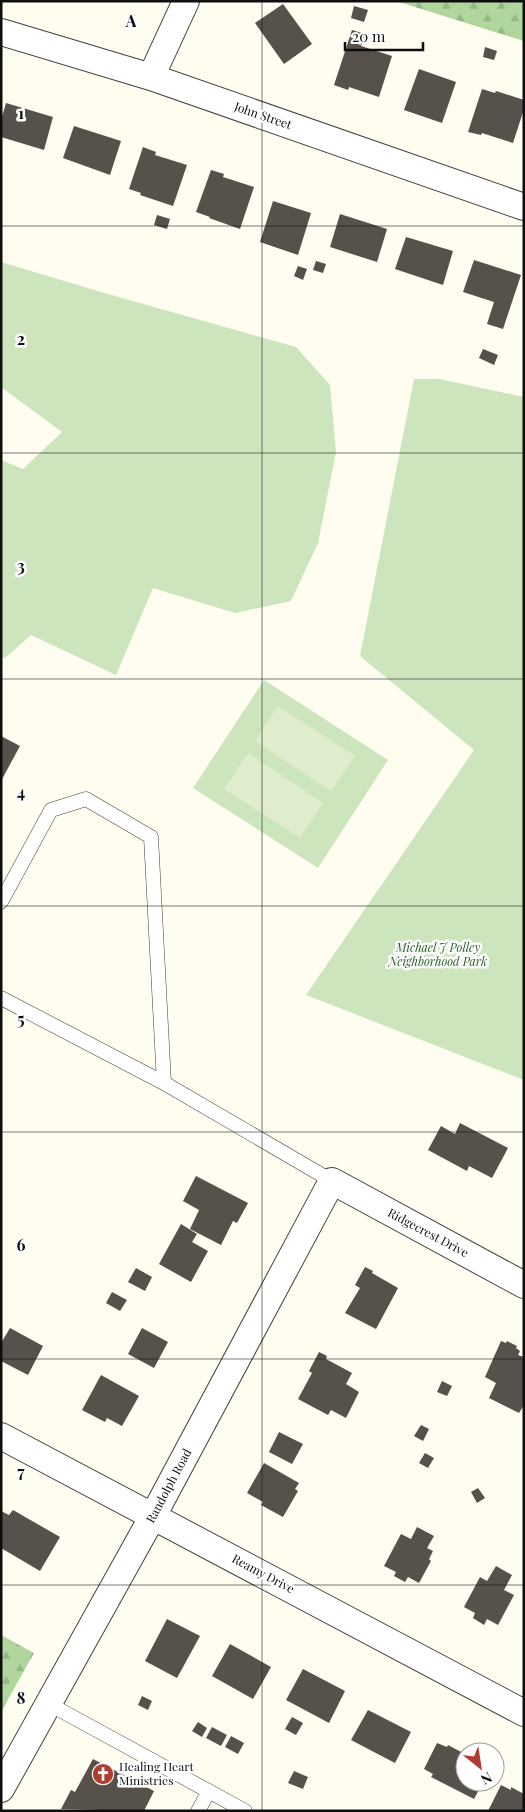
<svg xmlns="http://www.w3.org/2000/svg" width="525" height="1812" font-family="'Playfair Display',serif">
  <defs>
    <pattern id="forest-firs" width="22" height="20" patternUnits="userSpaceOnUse" patternTransform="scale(1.25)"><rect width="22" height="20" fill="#b0d59d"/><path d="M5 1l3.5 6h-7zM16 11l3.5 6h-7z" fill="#96b686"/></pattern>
  </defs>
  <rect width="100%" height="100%" fill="#fefdf0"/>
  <!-- grass -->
  <path fill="#cde5bd" d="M1,262l100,30 195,55 34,38 6,67 -18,91 -27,58 -56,12 -82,-25 -37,87 -85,-40 -26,23 -4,-2v-196l22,9 39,-37 -61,-45z
    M414,379h25l85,18v683l-218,-85 168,-245 -114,-94z
    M264,680l124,80 -70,108 -125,-80z"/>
  <!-- forest -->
  <path fill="url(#forest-firs)" d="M396,1h128v40z
    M1,1635l33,18 -33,59z"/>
  <!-- pitch -->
  <path fill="#dfedce" d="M278,706l77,50 -24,35 -76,-50z
    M248,753l75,50 -23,35 -76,-49z"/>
  <!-- building -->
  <path fill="#56514b" d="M283,4l29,40 -28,20 -29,-41z
    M354,6l14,4 -4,12 -13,-4z
    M352,30l13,4 -4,12 31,10 -13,41 -30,-10 -1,3 -14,-5z
    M485,47l12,4 -3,9 -11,-3z
    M419,69l37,13 -14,41 -38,-13z
    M482,89l13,4 1,-2 28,9v9l-11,34 -31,-10 -1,2 -13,-3z
    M6,103l47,14 -9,33 -43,-13v-17z
    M74,126l47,15 -11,34 -47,-17z
    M143,147l13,5 -1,3 32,10 -14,41 -33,-11 1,-2 -12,-4z
    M211,170l13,4 -1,3 31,10 -14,42 -31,-11 1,-1 -14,-5z
    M273,201l38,12 -13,42 -38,-13z
    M340,214l47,15 -10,33 -47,-15z
    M157,215l13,4 -3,10 -13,-4z
    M406,237l47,14 -10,34 -48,-16z
    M474,260l47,15 -18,54 -16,-5 7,-22 -31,-10z
    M316,261l10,3 -3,9 -10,-3z
    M298,266l9,3 -4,11 -9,-4z
    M483,349l15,6 -4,10 -15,-7z
    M1,736l19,10 -19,35z
    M460,1123l48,25 -16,30 -23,-12 -2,5 -39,-21 13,-24 14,8z
    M196,1176l52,27 -11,20 -4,-2 -12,24 -31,-16 9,-19 -16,-9z
    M181,1224l16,10 -5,8 16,9 -17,31 -32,-18z
    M365,1267l8,4 -1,2 26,15 -22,41 -31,-16 15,-25 -5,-3z
    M136,1268l16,9 -7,14 -17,-9z
    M112,1292l15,8 -7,11 -14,-8z
    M10,1328l33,18 -15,29 -27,-14v-18z
    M142,1328l26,14 -14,26 -26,-14z
    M501,1341l5,2 1,-2 10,5 -1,2 4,3 -2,4 6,2v48l-5,8 -30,-15 7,-15 -11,-6z
    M319,1352l8,4 -1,3 26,14 -6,11 13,8 -13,26 -15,-8 -3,5 -30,-16 14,-26 -3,-2z
    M101,1375l38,21 -17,30 -15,-8 -2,4 -23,-12z
    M442,1381l10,5 -5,10 -10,-4z
    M421,1425l8,4 -6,12 -9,-5z
    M279,1432l24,12 -11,20 -23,-12z
    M425,1453l9,5 -6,10 -9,-5z
    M264,1463l35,20 -4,6 3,2 -15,26 -22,-12 2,-3 -16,-9z
    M478,1488l7,10 -8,5 -6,-11z
    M13,1510l47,27 -20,34 -39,-23v-37l8,4z
    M417,1527l17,9 -7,12 6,3 -4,8 2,2 -12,22 -11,-6 -3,5 -11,-6 2,-4 -12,-6 17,-32 10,5z
    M496,1566l16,9 -8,15 10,5 -16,30 -11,-6 -3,6 -11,-7 2,-5 -11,-6 16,-30 7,4z
    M167,1619l33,17 -23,42 -32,-17z
    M230,1644l41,23 -18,32 -41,-23z
    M303,1669l42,22 -16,32 -43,-23z
    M142,1696l10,5 -4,9 -10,-5z
    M368,1710l43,22 -16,31 -44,-23z
    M292,1717l11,6 -7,12 -11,-6z
    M198,1722l9,6 -5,9 -10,-6z
    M212,1727l15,8 -6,11 -15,-8z
    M231,1736l13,7 -6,11 -13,-7z
    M437,1743l10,4 1,-2 17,9v28h18l-9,17 -43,-22 2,-3 -9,-5z
    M93,1759l61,32 -10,20 -83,-2 10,-19 4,2z
    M294,1771l14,6 -5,12 -15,-6z
    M501,1785l10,5v-3l13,7v17h-36z"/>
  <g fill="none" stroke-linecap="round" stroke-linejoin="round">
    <!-- lane casing -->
    <g stroke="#414141" stroke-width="15">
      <path id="lane" d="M1,902l50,-92 35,-11 65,38 13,246
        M1,998l163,85 168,98
        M49,1704l196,107
        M198,1811l11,-20"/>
    </g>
    <!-- street casing -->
    <g stroke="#414141" stroke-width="28">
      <path id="street" d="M1,32l150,45 373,130
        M151,77l35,-76
        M1,1436l523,277
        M1,1789l152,-273 179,-335 192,104"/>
    </g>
    <!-- lane -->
    <use href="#lane" stroke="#fff" stroke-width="14"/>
    <!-- street -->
    <use href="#street" stroke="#fff" stroke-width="26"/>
  </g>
  <!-- grid -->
  <path fill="none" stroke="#0e0e0e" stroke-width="1" stroke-opacity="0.55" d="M262,1v1810M1,226h523M1,453h523M1,679h523M1,906h523M1,1132h523M1,1359h523M1,1585h523"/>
  <!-- icons -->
  <defs>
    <g id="church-disc" transform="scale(1.125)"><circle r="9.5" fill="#b13c32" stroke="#fff"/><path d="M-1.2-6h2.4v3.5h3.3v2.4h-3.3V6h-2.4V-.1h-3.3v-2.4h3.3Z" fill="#fff"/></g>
  </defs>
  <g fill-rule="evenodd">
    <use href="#church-disc" x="103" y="1774"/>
  </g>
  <g text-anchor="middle" stroke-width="5" stroke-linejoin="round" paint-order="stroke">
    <!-- street labels -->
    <g font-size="12" fill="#0e0e0e" stroke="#fff">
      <text transform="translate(263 116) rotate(19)" y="4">John Street</text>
      <text transform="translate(428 1233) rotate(28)" y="4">Ridgecrest Drive</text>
      <text transform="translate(169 1486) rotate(-62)" y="4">Randolph Road</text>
      <text transform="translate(263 1574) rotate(28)" y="4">Reamy Drive</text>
    </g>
    <!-- park labels -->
    <g font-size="12" font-style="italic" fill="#296024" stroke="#fff">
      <text x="438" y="952">Michael J Polley<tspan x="438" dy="14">Neighborhood Park</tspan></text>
    </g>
    <!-- poi labels -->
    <g font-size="12" fill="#0e0e0e" stroke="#fff" text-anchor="start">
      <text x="119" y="1771">Healing Heart<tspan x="119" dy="14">Ministries</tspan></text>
    </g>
  </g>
  <g font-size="16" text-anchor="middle" font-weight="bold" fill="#0e0e0e" stroke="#fff" stroke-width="5" stroke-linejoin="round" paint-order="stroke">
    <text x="131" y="27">A</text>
    <text x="21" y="119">1</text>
    <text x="21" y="345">2</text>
    <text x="21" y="572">3</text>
    <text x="21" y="798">4</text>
    <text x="21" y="1025">5</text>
    <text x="21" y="1251">6</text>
    <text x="21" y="1478">7</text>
    <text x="21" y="1704">8</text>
  </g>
  <!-- border -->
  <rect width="525" height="1812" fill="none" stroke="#0e0e0e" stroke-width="5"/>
  <!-- north arrow -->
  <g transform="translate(480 1767) rotate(150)"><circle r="24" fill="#ffffff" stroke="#9f9f9f"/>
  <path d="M0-4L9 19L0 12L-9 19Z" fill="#b13c32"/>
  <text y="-8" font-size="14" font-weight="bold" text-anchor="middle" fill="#0e0e0e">N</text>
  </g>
  <!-- scale -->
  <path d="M345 42v8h78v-8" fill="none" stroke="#0e0e0e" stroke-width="2.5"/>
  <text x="352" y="42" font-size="15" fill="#0e0e0e" stroke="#ffffff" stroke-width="4" paint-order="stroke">20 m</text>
</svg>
